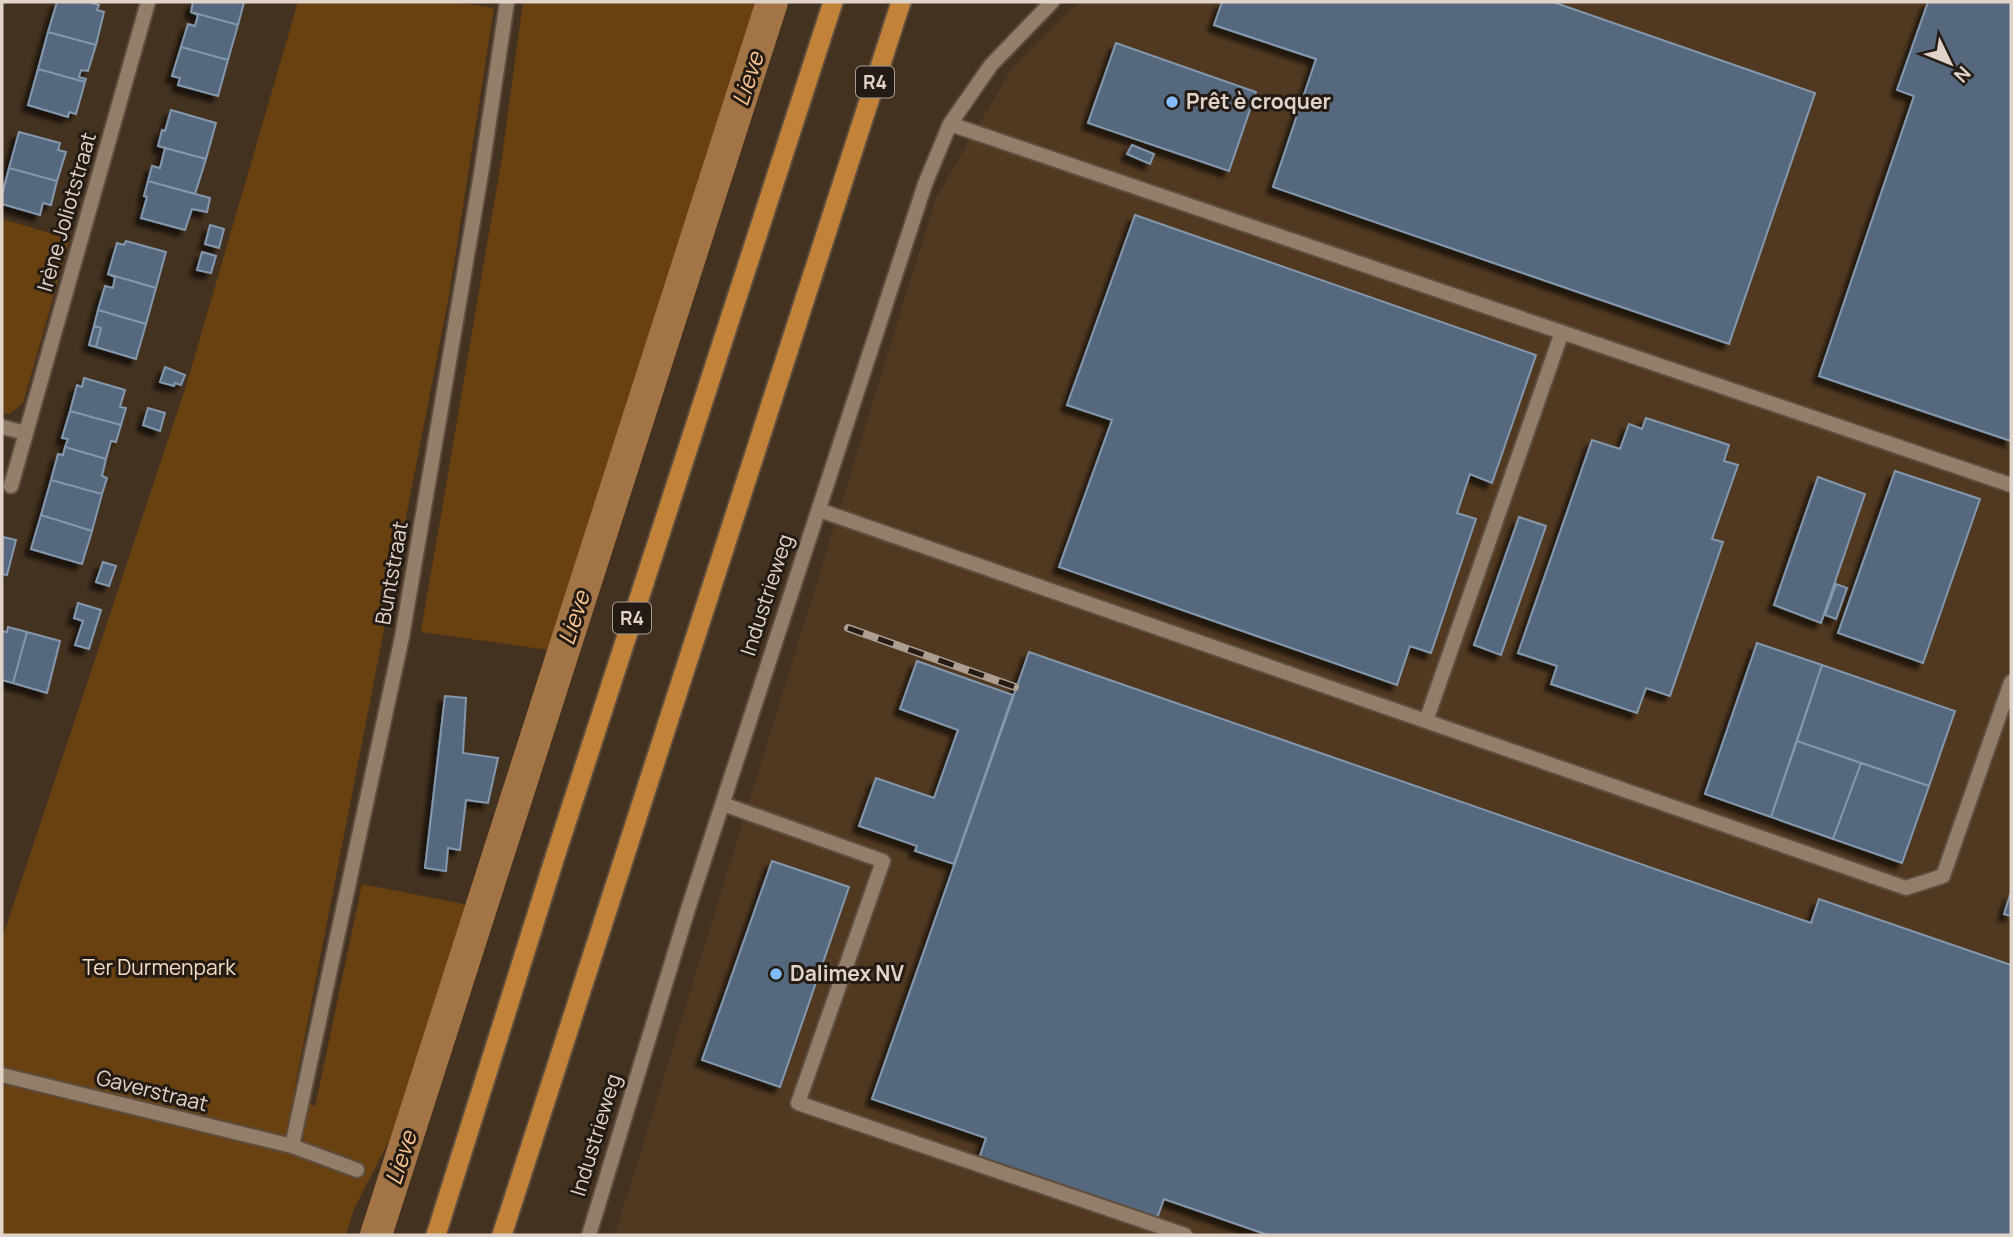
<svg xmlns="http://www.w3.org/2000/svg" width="2013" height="1237" font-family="Manrope,sans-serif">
  <defs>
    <filter id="shadow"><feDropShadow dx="-6" dy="6" stdDeviation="2" flood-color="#0009"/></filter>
  </defs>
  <rect width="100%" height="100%" fill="#443220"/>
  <!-- built -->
  <path fill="#513921" d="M1079,2h932v1233h-1396l321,-1037 75,-128z"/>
  <!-- green -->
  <path fill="#694010" d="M298,2h158l38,6 -45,288 -155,796 21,15 47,-223 106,21 -58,195 -56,109 -8,26h-344v-296l184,-553z
    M523,2h236l-211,648 -127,-18 81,-475z
    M2,219l68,20 -47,164 -14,11 -7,-1z"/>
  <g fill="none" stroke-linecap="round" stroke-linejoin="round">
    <!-- canal -->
    <path stroke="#a27446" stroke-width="32" d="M376,1235l396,-1233"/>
  </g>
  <!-- building -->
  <path fill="#56687d" stroke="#8397ad" stroke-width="2" filter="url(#shadow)" d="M57,2h31l11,3 -2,5 7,2 -8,33 -48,-13z
    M193,2h51l-6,23 -47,-13z
    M1222,2h331l262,91 -86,251 -456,-157 43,-128 -102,-34z
    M1928,2h83v439l-192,-65 95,-280 -17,-6z
    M191,12l47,13 -10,35 -47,-13 7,-23 7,2 3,-11z
    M48,32l48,13 -8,26 -7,-1 -2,7 7,2 -1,3 -47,-13z
    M1116,43l140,49 -27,79 -141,-48z
    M181,47l47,13 -10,36 -40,-11 2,-7 -8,-2z
    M38,69l47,13 -9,32 -7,-2 -1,5 -40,-12z
    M171,110l45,13 -10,36 -48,-13 4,-16 3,1z
    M19,132l41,11 -2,7 8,2 -9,29 -48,-13z
    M1132,145l22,9 -4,10 -23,-10z
    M165,148l41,11 -11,35 -47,-13 4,-15 8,2z
    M9,168l48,13 -6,24 -8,-2 -3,12 -38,-11v-9z
    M148,181l62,17 -3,14 -15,-3 -7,21 -44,-12 6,-21 -3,-1z
    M1135,215l401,140 -44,128 -22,-9 -13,39 19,6 -45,134 -21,-7 -13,39 -338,-118 53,-147 -45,-15z
    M210,225l14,4 -5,19 -14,-4z
    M126,241l40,11 -10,36 -48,-14 9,-31 7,2z
    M202,252l14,4 -5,17 -14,-3z
    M108,274l48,14 -10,36 -48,-14 7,-24 8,2 2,-11z
    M98,310l48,14 -10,35 -40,-12 5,-19 -7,-2z
    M94,326l7,2 -5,19 -7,-2z
    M165,367l20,8 -4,10 -6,-2 -1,3 -14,-4z
    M84,378l41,12 -5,17 6,1 -5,17 -51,-14 7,-26 5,2z
    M148,408l17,5 -5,18 -17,-6z
    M70,411l51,14 -5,17 -5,-1 -5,18 -41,-12 3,-8 -6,-1z
    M1646,418l83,27 -5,16 14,4 -26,74 11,3 -53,154 -24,-8 -9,25 -86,-29 6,-18 -39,-13 74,-213 28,9 9,-25 13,5z
    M65,447l41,12 -4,17 5,2 -5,16 -51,-14 7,-26 5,1z
    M1895,471l85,28 -57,164 -85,-30z
    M1818,477l47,17 -44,129 -47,-18z
    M51,480l51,14 -10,37 -51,-16z
    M41,515l51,16 -10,33 -51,-15z
    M1519,517l27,9 -45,129 -27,-10z
    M3,537l13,3 -9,35 -5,-1z
    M103,562l13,4 -7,20 -13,-4z
    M1836,584l11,4 -11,31 -11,-4z
    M78,603l23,7 -12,39 -14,-4 8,-24 -9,-3z
    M8,627l19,5 -14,51 -11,-3v-49l5,1z
    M27,632l33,9 -13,52 -34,-10z
    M1757,643l65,22 -51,152 -66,-23z
    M1029,652l782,271 8,-24 192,66v270h-743l-104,-36 -8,22 -177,-62 7,-21 -114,-39z
    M917,661l96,34 -59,169 -39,-13 2,-5 -58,-20 17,-48 58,20 24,-68 -58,-21z
    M1822,665l133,46 -26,75 -132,-45z
    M445,696l21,2 -3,55 35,5 -10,45 -22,-3 -6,50 -12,-2 -2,23 -21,-3z
    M1797,741l64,22 -28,76 -62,-22z
    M1861,763l68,23 -27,77 -69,-24z
    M772,861l77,26 -69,200 -78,-27z
    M2011,892v24l-7,-2z"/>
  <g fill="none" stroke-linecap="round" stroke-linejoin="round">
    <!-- service casing -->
    <g stroke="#5d4d3e" stroke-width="18">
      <path id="service" d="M950,124l1061,361
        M819,510l1087,378 37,-12 68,-194
        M1426,721l136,-389
        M723,804l160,57 -85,242 387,132"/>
    </g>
    <!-- minor casing -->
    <g stroke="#5d4d3e" stroke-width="18">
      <path id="minor" d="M2,427l24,6
        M11,486l137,-484
        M2,1075l290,71 65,24
        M292,1146l110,-509 80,-469 25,-166
        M589,1235l99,-326 237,-725 25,-60 41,-59 61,-63"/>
    </g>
    <!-- trunk casing -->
    <g stroke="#5d4d3e" stroke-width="23">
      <path id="trunk" d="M436,1235l118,-375 279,-858
        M502,1235l399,-1233"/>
    </g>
    <!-- service -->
    <use href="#service" stroke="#937e6a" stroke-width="14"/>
    <!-- minor -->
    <use href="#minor" stroke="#937e6a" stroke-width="14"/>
    <!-- trunk -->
    <use href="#trunk" stroke="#c28237" stroke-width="19"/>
    <!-- rail casing -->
    <g stroke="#ac9e91" stroke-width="8">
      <path id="rail" d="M848,628l167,59"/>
    </g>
    <!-- rail -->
    <use href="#rail" stroke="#241c14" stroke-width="5" stroke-dasharray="16" stroke-linecap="butt"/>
  </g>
  <!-- markers -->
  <g fill="#83bcfb" stroke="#241c14" stroke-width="2.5">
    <circle cx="1172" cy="102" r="7"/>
    <circle cx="776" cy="974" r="7"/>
  </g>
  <g text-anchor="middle" stroke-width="6" stroke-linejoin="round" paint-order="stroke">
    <!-- shield labels -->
    <g fill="#241c14" stroke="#a89d93" stroke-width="2">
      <rect x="856" y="66.5" width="38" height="31" rx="5"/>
      <rect x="613" y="602.5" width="38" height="31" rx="5"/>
    </g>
    <g font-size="19" font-weight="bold" fill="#e0d4ca">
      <text x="875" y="89">R4</text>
      <text x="632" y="625">R4</text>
    </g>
    <!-- poi labels -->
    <g font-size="21" font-weight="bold" fill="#e0d4ca" stroke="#241c14" text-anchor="start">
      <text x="1186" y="109">Prêt è croquer</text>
      <text x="790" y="981">Dalimex NV</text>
    </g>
    <!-- street labels -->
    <g font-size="21" fill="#e0d4ca" stroke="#241c14">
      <text transform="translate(67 212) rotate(-74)" y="7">Irène Joliotstraat</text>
      <text transform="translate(392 573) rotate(-80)" y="7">Buntstraat</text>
      <text transform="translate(767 595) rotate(-72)" y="7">Industrieweg</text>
      <text transform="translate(152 1091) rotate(14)" y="7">Gaverstraat</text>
      <text transform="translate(596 1135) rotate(-73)" y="7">Industrieweg</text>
    </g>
    <!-- park labels -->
    <g font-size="21" fill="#f7dbc1" stroke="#241c14">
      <text x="159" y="975">Ter Durmenpark</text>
    </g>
    <!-- water labels -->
    <g font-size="23" font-style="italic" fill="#fac38e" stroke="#241c14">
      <text transform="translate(748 79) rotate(-72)" y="8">Lieve</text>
      <text transform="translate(574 618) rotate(-72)" y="8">Lieve</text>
      <text transform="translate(401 1158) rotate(-72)" y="8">Lieve</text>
    </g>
  </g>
  <!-- border -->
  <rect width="2013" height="1237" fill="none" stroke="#e0d4ca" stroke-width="7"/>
  <!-- north arrow -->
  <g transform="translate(1950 63) rotate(133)" stroke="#241c14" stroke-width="5" paint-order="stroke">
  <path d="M0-5L12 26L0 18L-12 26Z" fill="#e0d4ca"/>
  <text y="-10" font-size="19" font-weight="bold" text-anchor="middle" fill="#e0d4ca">N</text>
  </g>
</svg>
